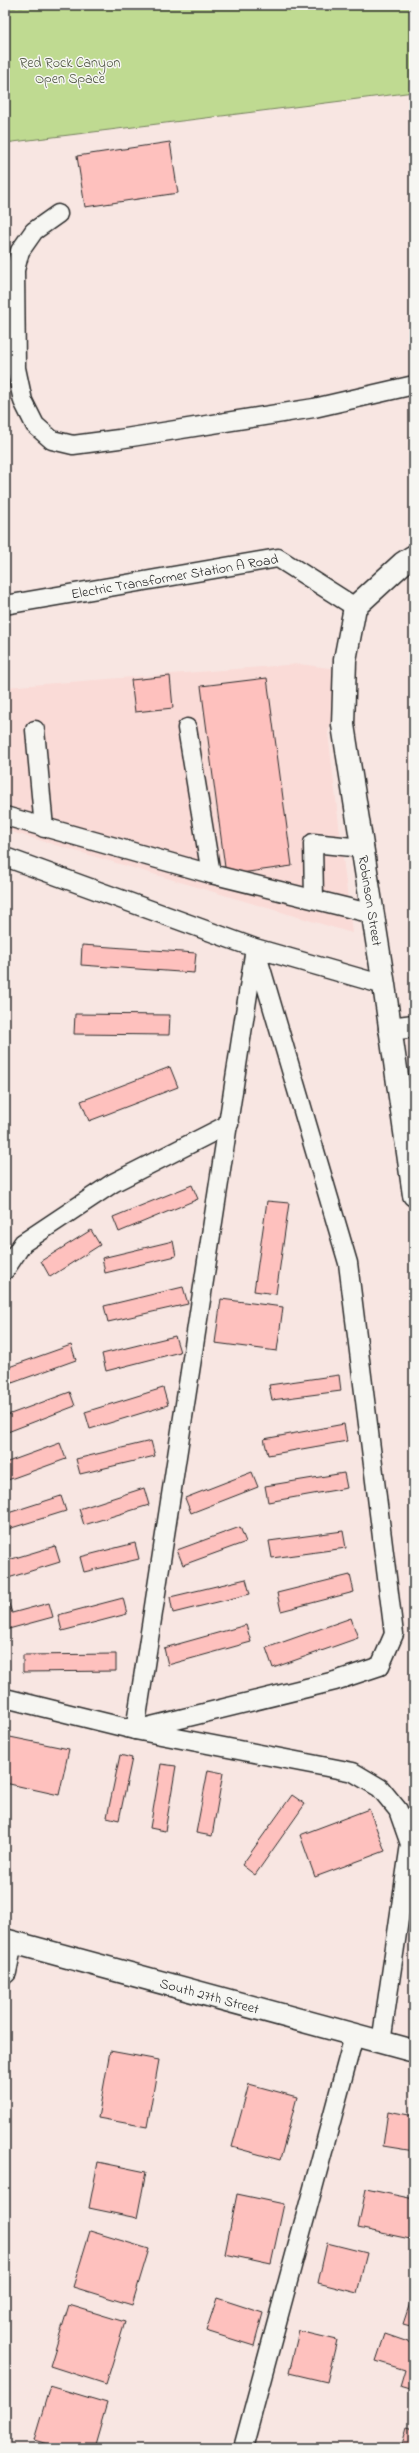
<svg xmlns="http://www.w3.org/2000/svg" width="419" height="2453" font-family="'Indie Flower',sans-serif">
  <rect width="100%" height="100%" fill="#f8e6e2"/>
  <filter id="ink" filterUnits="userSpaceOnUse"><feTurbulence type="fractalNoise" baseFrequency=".025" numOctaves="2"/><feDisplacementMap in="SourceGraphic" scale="8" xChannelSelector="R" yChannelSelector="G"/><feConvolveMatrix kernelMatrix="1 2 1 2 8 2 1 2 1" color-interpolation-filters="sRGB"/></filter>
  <g filter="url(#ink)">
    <!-- built -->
    <path fill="#fadbd7" d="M299,664l46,6 -17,63 24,200 -347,-103v-143z"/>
    <!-- green -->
    <path fill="#bfda91" stroke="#75825e" d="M5,5h409v87l-409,51z"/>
    <!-- building -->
    <path fill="#fec1be" stroke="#2b2b2b" d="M170,142l8,51 -93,14 -8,-51z
      M170,676l3,32 -38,4 -4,-32z
      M267,678l25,188 -66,9 -25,-189z
      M82,945l114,8 -2,20 -113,-8z
      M75,1014l95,1 -1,20 -95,-1z
      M170,1067l8,20 -89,34 -8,-20z
      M192,1185l6,14 -79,33 -6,-15z
      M267,1201l22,2 -13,91 -22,-3z
      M91,1230l9,15 -50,32 -9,-16z
      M173,1241l3,15 -71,17 -3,-15z
      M183,1287l5,17 -80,18 -4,-16z
      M221,1299l62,8 -6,44 -62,-8z
      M175,1336l5,16 -74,19 -4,-17z
      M71,1345l5,15 -64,23 -6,-15z
      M339,1375l2,16 -69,9 -3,-15z
      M163,1388l5,17 -78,24 -5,-17z
      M70,1392l5,14 -70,27v-17z
      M344,1424l3,17 -79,14 -4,-16z
      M151,1441l4,15 -75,18 -4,-15z
      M60,1443l6,16 -61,22v-18z
      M252,1472l6,15 -67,26 -6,-15z
      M344,1473l3,15 -79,14 -3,-16z
      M144,1488l5,17 -65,20 -5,-16z
      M61,1496l5,15 -61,19v-16z
      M240,1527l6,15 -63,23 -6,-15z
      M343,1531l3,17 -74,10 -3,-17z
      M135,1543l4,16 -55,13 -4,-15z
      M55,1546l5,16 -55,17v-18z
      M350,1575l4,17 -73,19 -4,-18z
      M246,1579l4,15 -77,19 -3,-16z
      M5,1598h2l5,15 37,-10 4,14 -48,13z
      M123,1598l4,16 -65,17 -4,-16z
      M351,1618l7,20 -85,30 -7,-20z
      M246,1625l5,17 -83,23 -4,-17z
      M116,1654v17l-93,1v-17z
      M5,1736l64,13 -10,46 -54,-12z
      M120,1755l12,3 -13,62 -12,-3z
      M161,1764l15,2 -11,65 -15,-3z
      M208,1770l15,3 -11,63 -16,-3z
      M292,1795l13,9 -50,71 -13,-10z
      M369,1809l16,42 -70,26 -15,-42z
      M110,2051l49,9 -12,67 -49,-9z
      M249,2084l48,13 -17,63 -48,-13z
      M388,2111l26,5v35l-31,-5z
      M98,2162l48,10 -9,46 -48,-10z
      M366,2189l48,10v19l-4,21 -52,-11z
      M237,2194l47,10 -13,60 -46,-10z
      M90,2231l59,18 -17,56 -59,-18z
      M327,2243l40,10 -10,40 -39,-10z
      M414,2291v36l-11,-3z
      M217,2298l46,15 -9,33 -48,-15z
      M69,2305l56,17 -19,62 -56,-18z
      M299,2331l38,9 -10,42 -38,-9z
      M385,2334l29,10v47l-14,-4 5,-17 -29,-9z
      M50,2386l57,17 -13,45h-33l-27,-8z
      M407,2427l7,2v19h-13z"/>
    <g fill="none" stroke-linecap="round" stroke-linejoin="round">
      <!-- service casing -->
      <g stroke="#2b2b2b" stroke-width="21">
        <g id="service">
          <path d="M58,214l-24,17 -14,20 -5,19 1,98 7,33 12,24 17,15 21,5 46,-6 195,-31 100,-23"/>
          <path id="s1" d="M5,605l273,-47 77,49"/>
          <path d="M187,728l24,146"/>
          <path d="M35,730l9,98"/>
          <path d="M5,816l206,58 162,40"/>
          <path d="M5,857l250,91 -120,782 200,-49 45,-15 14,-32 -46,-371 -93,-315 129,37"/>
          <path d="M314,899l-1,-56 49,5"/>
          <path d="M5,1270l18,-27 90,-60 116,-59"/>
          <path d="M5,1698l130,32 218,42 27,16 18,22 12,34 -29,199"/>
          <path d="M243,2448l111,-412"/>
        </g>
      </g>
      <!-- minor casing -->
      <g stroke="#2b2b2b" stroke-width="25">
        <g id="minor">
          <path id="s2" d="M414,556l-11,7 -48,44 -10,53 -2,65 41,260 30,210"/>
          <path d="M390,1029l24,-3"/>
          <path id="s3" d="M5,1940l409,111"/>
          <path d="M5,1972l6,-29"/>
        </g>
      </g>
      <!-- path -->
      <path stroke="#2b2b2b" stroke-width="2.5" stroke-dasharray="4 3" stroke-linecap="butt" d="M5,7l35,-2"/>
      <!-- service -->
      <use href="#service" stroke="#f6f6f2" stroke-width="18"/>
      <!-- minor -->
      <use href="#minor" stroke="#f6f6f2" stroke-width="22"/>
    </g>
  </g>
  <g text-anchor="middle" stroke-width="3" stroke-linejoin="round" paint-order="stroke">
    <!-- park labels -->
    <g font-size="14" fill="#505744" stroke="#f6f6f2">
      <text x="70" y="67">Red Rock Canyon<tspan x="70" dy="16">Open Space</tspan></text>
    </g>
    <!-- street labels -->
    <g font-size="14" fill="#2b2b2b" stroke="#f6f6f2">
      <text dy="5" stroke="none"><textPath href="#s1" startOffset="172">Electric Transformer Station A Road</textPath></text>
      <text dy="5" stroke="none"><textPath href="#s2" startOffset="375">Robinson Street</textPath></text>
      <text dy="5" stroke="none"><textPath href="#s3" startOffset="212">South 27th Street</textPath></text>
    </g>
  </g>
  <!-- margin -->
  <rect width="419" height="2453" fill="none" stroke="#f6f6f2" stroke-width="20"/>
  <rect x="10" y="10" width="399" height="2433" fill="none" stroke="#2b2b2b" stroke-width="1.5" filter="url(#ink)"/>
</svg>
